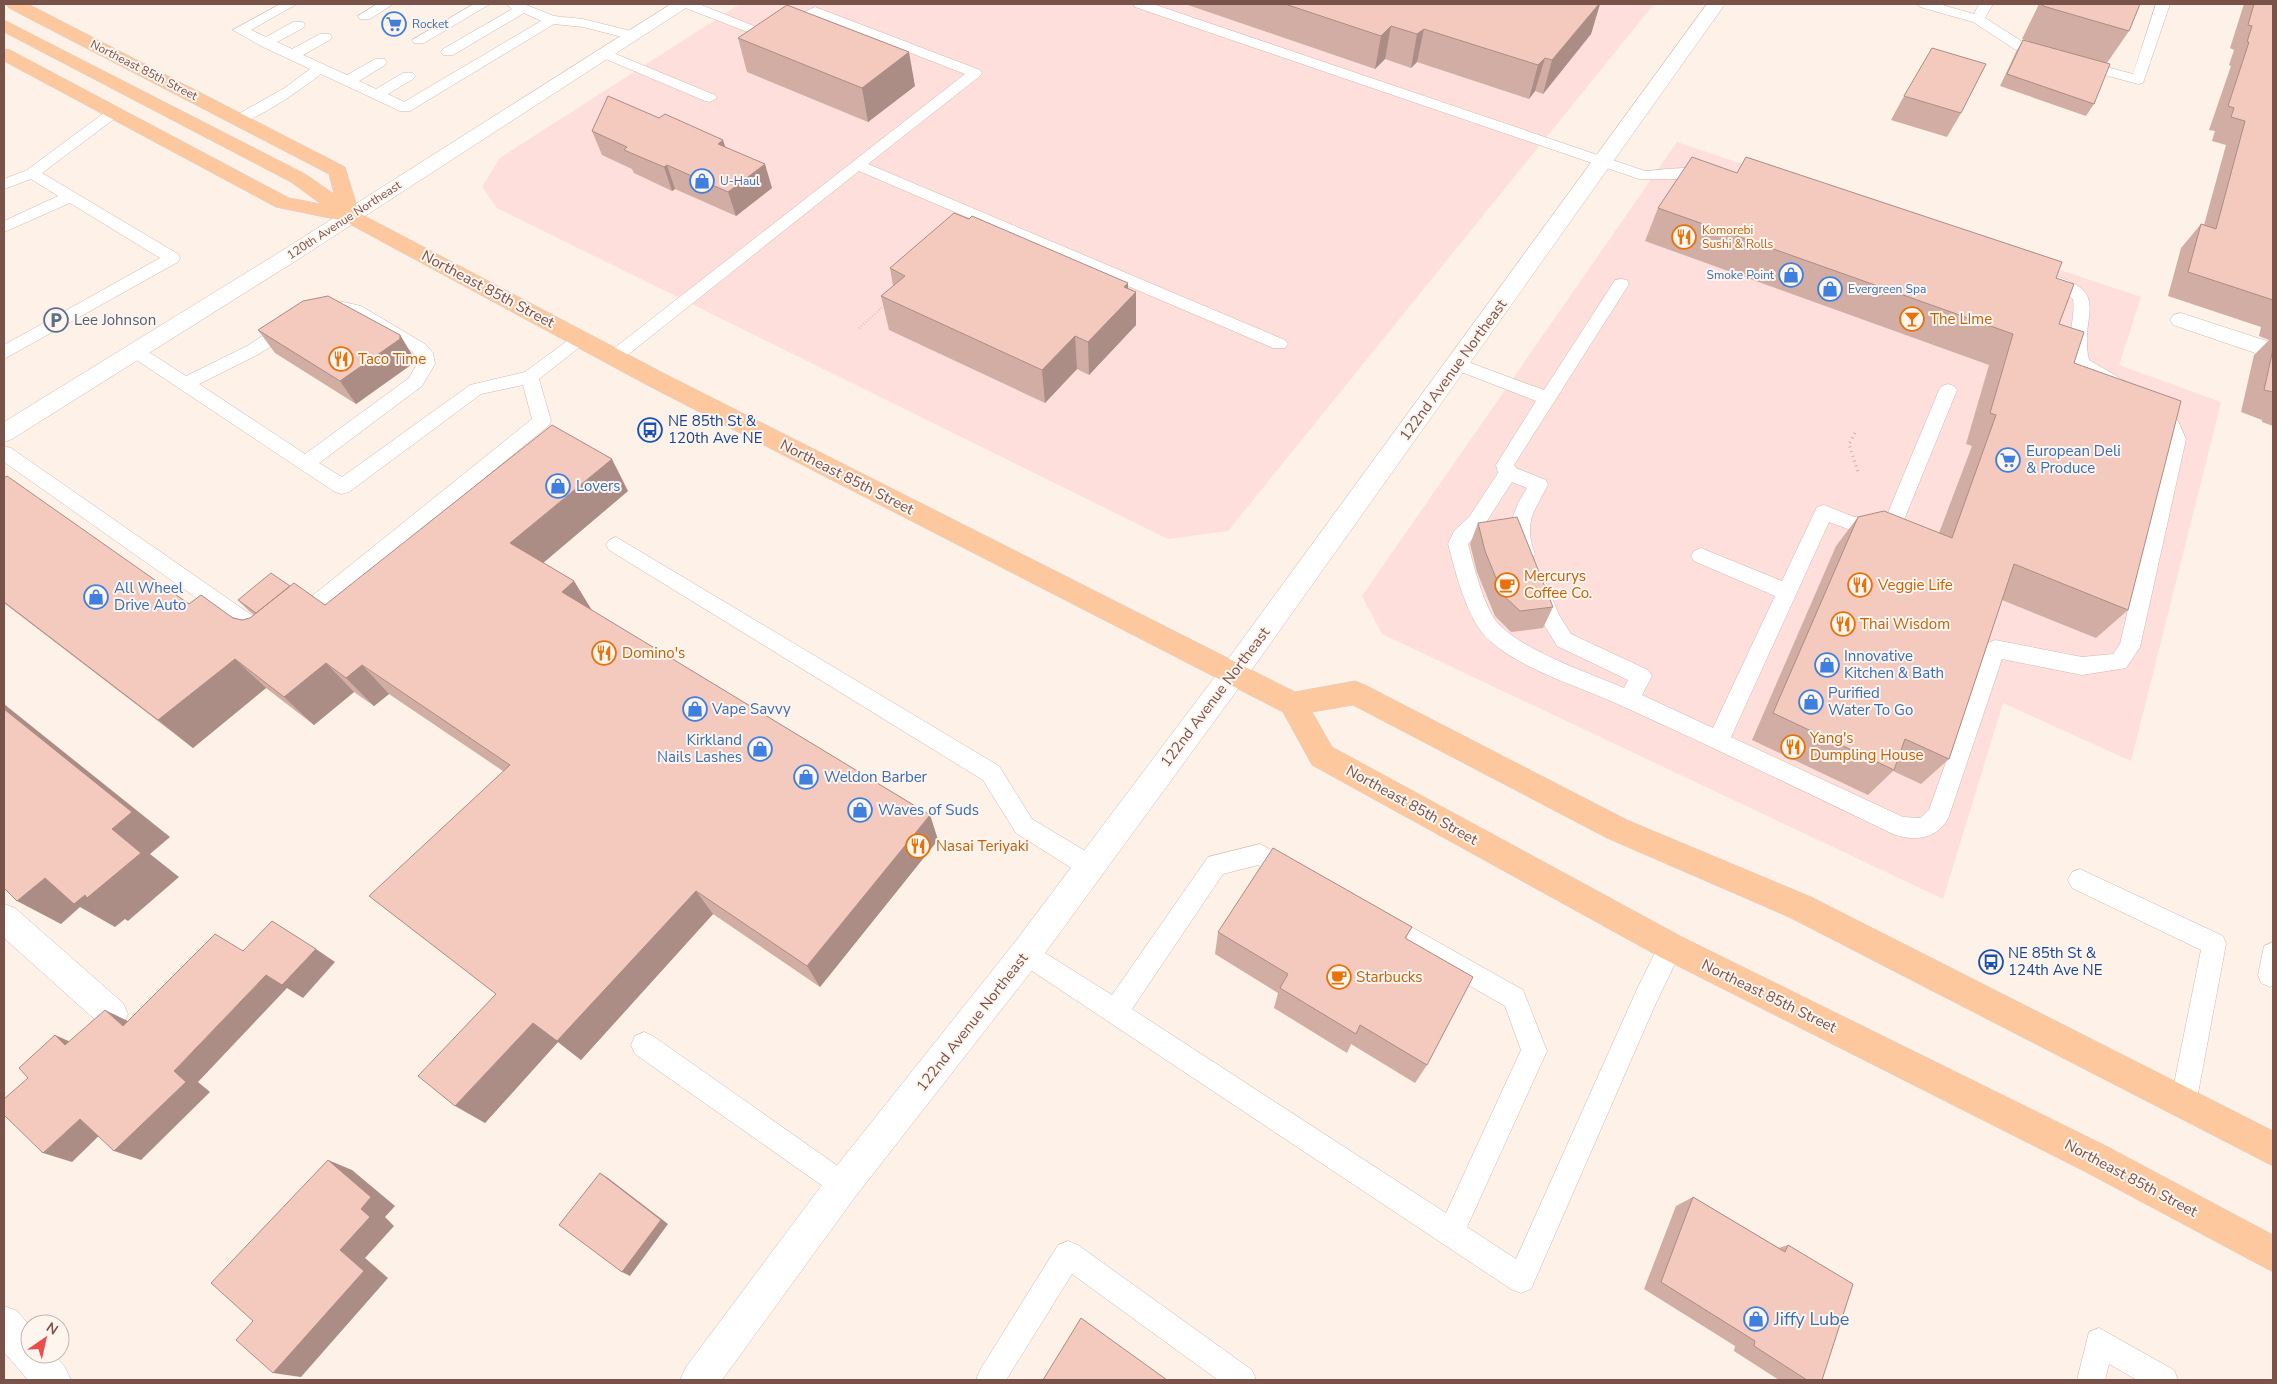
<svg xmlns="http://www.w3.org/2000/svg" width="2277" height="1384" font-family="'Nunito Sans',sans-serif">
  <rect width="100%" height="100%" fill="#fdf1e8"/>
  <!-- commercial -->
  <path fill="#fedfdb" d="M740,4h914l-426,527 -60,8 -671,-331 -15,-21 18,-29z
    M1677,142l464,155 -22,68 102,37 -90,359 -128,-58 -60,196 -561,-265 -20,-38z"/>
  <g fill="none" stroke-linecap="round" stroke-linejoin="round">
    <!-- lane casing -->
    <g stroke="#d3b8af" stroke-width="1">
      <path id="lane" d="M280,4h17l-46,26 15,7 27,-15h10l2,3 -2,3 -26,14 15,7 28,-15h10l2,3 -2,3 -27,15 44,20 28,-16h10l2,3 -2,3 -26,16 17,8 27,-16h10l2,3 -2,3 -25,15 16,8 137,-81 -17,-8 -71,42h-10l-2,-3 2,-3 69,-40 -6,-5h18l30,12 29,3 56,14 2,3 -7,4 -51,-13 -29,-3 -144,87h-10l-79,-37c-14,11 -70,52 -86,48l-2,-3 2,-3 51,-29 24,-18 -49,-23 -28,-16z
        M377,4h16l-23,15h-10l-2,-3z
        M474,4h16l-66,39h-10l-2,-3z
        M681,4h18l60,24 20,-4 36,-17 165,63 2,3 -2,3 -112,88 417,176 3,4 -3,4h-12l-414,-177 -239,190 -6,2 -6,-2 -3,-4 3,-4 357,-279 -149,-58 -28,15 -30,5 -75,-29z
        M1133,4h20l492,167c14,-1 64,-8 72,3l-8,5h-70l-504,-172z
        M1918,4h21l35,10 5,-10h14l-8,14 41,26 25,7 2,3 -7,4 -30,-8 -43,-28 -53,-15z
        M2156,4h14l-27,79 -5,1 -63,-17 -2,-3 2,-3 5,-1 53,14z
        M606,50l109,45 2,3 -7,4 -5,-1 -104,-44 -2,-3z
        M113,109l5,1 2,3 -2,3 -76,57 136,81 2,4 -2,4 -174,97v-14l156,-87 -90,-55 -66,29v-11l54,-25 -27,-17 -27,10v-10l23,-9 81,-60z
        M2046,273c70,19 32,40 43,87l36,21 3,4 -3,4 -6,2 -6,-2 -38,-22c-12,-20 1,-45 -2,-68 -6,-4 -34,-18 -35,-21l2,-4z
        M1621,279l6,1 2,4 -115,181 2,3 30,12 2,5c-14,27 -25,37 -13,69l-3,5 -7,3 -7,-3c-14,-26 -6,-47 9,-71l-15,-6 -29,45 -15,17c6,23 13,52 25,73 19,30 98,57 131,71l4,-8 -71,-34 -17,-28 -11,-29 3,-6 7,-2 7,2 13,32 12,19 77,36 4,6 -10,19 71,33 62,-132 -81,-35 -3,-5 3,-5 7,-3 7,3 74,30 35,-74 7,-2 30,12 33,-2 52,-125 3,-4 6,-2 6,2 3,4 -56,137 -48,4 -24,-9 -98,215 172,80 17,1 9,-8 59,-167 7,-3 87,17 31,-3 7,-10 48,-205 -6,-15 -16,-16 3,-5c20,-6 31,21 37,36l-46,208 -14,21 -44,7 -80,-16 -53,157c-10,23 -34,26 -56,18 -90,-43 -180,-87 -271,-128 -43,-20 -96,-34 -132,-65 -23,-20 -34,-68 -42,-97l6,-13 15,-14 29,-44 -2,-8 40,-64 -85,-33 -3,-4 3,-4 6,-2 87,32 71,-110z
        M343,302l18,4 64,38 8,9 2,11 -13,22 -103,77 23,14 128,-92 55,-13 50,-37h12l3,4 -51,40 12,42 -3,5 -243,199 -7,2 -7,-2 -3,-6 3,-6 241,-194 -9,-34 -42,9 -132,98 -7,2 -7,-2 -206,-137 -3,-4 3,-4 6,-2 6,2 45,29 61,-30 38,-25h12l3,4 -3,4 -38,25 -60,30 106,70 104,-76 8,-14 -4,-12 -62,-37 -31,-1 -2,-4 2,-4z
        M4,446l7,2 262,182 3,6 -3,6 -7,2 -7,-2 -255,-180z
        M616,537l383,229 33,53 65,39 4,8 -4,8 -8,3 -8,-3 -65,-41 -33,-53 -374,-230 -3,-5 3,-5z
        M1260,844l41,21 4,8 -4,8 -8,3 -35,-19 -35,9 -91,135 314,204 75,-163 -16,-44 -131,-75 -4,-8 4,-8 8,-3 8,3 133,75 24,61 -80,176 49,32 122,-272 24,-48 9,-3 9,3 3,8 -27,56 -125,286 -10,4 -10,-4 -494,-328 -3,-8 3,-8 9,-4 86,54 96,-138z
        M2080,869l143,67 3,8 -30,160 -4,9 -9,4 -9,-4 -4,-9 31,-154 -129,-62 -4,-8 4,-8z
        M2273,942v43l-3,2 -9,-4 -3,-8 6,-29z
        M644,1032l9,4 199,140 4,9 -4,9 -9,4 -9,-4 -199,-140 -4,-9 4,-9z
        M1068,1241l10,4 174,125 4,10h-38l-146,-106 -66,106h-30l4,-10 78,-125z
        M2099,1328l75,42 4,10h-41l-28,-16 -4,16h-28l12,-48z"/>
    </g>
    <!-- street casing -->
    <g stroke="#d3b8af" stroke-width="1">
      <path id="street" d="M2181,313l92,30v16l-100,-34 -3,-5 3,-5z
        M4,904l11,4 108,95 5,11 -5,11 -11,5 -11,-5 -97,-87z
        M4,1306l13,5 13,15v28h24l11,13 6,13h-43l-24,-28z"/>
    </g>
    <!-- secondary casing -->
    <g stroke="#d8b9af" stroke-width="1">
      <path id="secondary" d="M671,4h21l-398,258 -282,177 -8,3v-20l276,-170z
        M1707,4h18l-482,678 -206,282 -182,233 -133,183h-42l6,-13 145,-194 184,-231 208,-276z"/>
    </g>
    <!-- primary casing -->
    <g stroke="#d9cfcc" stroke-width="1">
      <path id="primary" d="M6,4h22l317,163 14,46 306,161 630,318 60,-11 10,4 262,135 184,77 462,234v35l-484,-249 -182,-79 -254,-133 -41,7 20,35 350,190 426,210 165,88v37l-189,-101 -424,-214 -348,-192 -29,-53 -634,-326 -305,-165 -68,-14 -272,-146v-12l6,1 279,148 32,6 -30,-22 -287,-150v-12l301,154 29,20 -5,-20 -320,-166z"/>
    </g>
    <!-- path-far1 -->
    <path stroke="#d9aca0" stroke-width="2.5" stroke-dasharray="0.5 2.5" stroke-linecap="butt" d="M859,328l27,-24"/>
    <!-- path -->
    <path stroke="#d9aca0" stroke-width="3" stroke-dasharray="1 4" stroke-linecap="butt" d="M1855,433l-6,11 9,28"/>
    <!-- lane -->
    <use href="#lane" fill="#fff" fill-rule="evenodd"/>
    <!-- street -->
    <use href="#street" fill="#fff" fill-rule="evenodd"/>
    <!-- secondary -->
    <use href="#secondary" fill="#fff" fill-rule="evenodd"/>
    <!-- primary -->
    <use href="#primary" fill="#fec89e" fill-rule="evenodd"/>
  </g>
  <!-- wall -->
  <path fill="#d2ada3" d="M1185,4h415l-9,30 -48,60 -8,-3 -6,8 -112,-37 -6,6 -26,-9 -10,10z
    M2039,4h101l-11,27 -22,32 -13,41 -8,12 -86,-30 16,-34 7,-12 9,2 -10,-3z
    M2244,4h29v422l-11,-4v-2l-21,-8 13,-57 15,-15 -10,-4 2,-9 -93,-31 13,-48 20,-24 3,1 22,-80 -14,-4 3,-10 -6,-1 22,-64 -2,-1 5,-15 -4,-2z
    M738,38l177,48 -47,36 -121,-50z
    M1904,96l57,17 -14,24 -56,-17z
    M592,131l134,16 46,41 -36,28 -61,-27 -3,2 -38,-18 -2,-4 -30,-14z
    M1658,208l398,70 3,46 15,39 54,247 -32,28 -94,-38 -53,159 -28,25 -28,-13 -25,24 -116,-55 84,-194 22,-29 81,16 33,-87 -6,-2 23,-79 -344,-124z
    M890,268l238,20 8,4v33l-47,50 -12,-6 -32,34 -156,-73 -8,-34 12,-10z
    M258,330l142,5 14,23 1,4 -59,42 -81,-51z
    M4,478l185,126 53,16 8,-2 4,-3 -5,-4 -11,-11 52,-14 35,19 303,-114 -85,72 31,18 18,30 338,204 8,25 -118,147 -107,-73 -132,146 -23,-18 -73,81 11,-129 7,-223 -114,-77 -15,12 -20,-14 -40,33 -48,-37 -73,60 -189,-145z
    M1478,523l75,84 -10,21 -32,4 -16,-16 -18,-44 -7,-28z
    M1412,927l-6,11 21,127 -12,18 -64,-39 -4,9 -73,-45 4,-15 -63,-39 3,-22z
    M1693,1197l86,51 9,-3 34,135h-43l-45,-29 1,-5 -91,-57 32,-83z"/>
  <!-- shaded-wall -->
  <path fill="#ab8d85" d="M1599,4h1l-9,30 -48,60 9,-34z
    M1391,26l-6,33 -10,10 6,-33z
    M1424,29l-7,33 -6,6 6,-34z
    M909,52l6,34 -47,36 -6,-34z
    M1545,58l-10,33 -6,8 9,-34z
    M723,140l8,24 -13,-20z
    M765,164l7,24 -36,28 -8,-24z
    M667,165l8,24 -3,2 -8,-24z
    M1128,283v17l8,-8v33l-47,50 -1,-33 36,-55z
    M400,335l14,23 1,4 -59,42 -16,-23z
    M1075,336l2,33 -32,34 -3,-33z
    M612,459l16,32 -98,83 -20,-31z
    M574,581l19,31 -31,-20z
    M235,659l31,29 -73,60 -35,-28z
    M326,663l28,29 -40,33 -30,-28z
    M362,665l27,29 -15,12 -28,-28z
    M4,704l166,133 -20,17 29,23 -51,44 -3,-2 -10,8 -35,-20 -19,17 -44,-23 28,-23 67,-49 -108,-120z
    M930,815l8,25 -118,147 -13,-21z
    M696,891l17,23 -132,146 -23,-18 -73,81 -30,-17 78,-83z
    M316,949l19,13 -32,36 -16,-10 -89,94 12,10 -69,68 -27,-9 60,-80 92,-96z
    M105,1010l25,12 -7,4z
    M55,1035l27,12 -17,-2z
    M80,1119l27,9 -35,34 -29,-9z
    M328,1160l24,10 43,36 -10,11 9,9 -29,32 23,20 -87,99 -28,-4 67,-123 21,-41z
    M600,1173l8,5 60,46 -38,52 -8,-4z"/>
  <!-- building -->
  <path fill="#f4c9be" stroke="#ab8d85" d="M1285,4h314l-47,56 -7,-2 -7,7 -114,-36 -7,5 -26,-8 -10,10z
    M2043,4h97l-11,27 -86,-25z
    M2254,4h19v296l-85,-28 13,-48 15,5 29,-108 -14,-4 3,-9 -6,-2 21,-64h-2l5,-16 -4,-1z
    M787,5l122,47 -47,36 -124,-50z
    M2023,40l87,24 -16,40 -87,-30z
    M1932,48l54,16 -25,49 -57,-17z
    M608,96l51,22 6,-4 58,26 -5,4 47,20 -37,28 -61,-27 -3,2 -40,-17 3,-3 -35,-16z
    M1692,157l45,16 9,-16 316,105 -6,16 18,6 -15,40 25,8 -10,31 107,38 -53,209 -114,-46 -65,195 -44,-20 -11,31 -121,-57 85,-196 26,-6 68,27 44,-123 -6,-2 23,-79 -355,-126z
    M954,213l15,6 3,-3 156,67 -4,4 12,5 -48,50 -13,-6 -33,34 -161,-74 24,-20 -15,-8z
    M328,296l72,39v4l-60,42 -82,-51 45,-29z
    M2273,349v43l-9,-2z
    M552,425l60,34 -102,84 64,38 -12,11 368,223 -123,151 -111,-75 -139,150 -24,-18 -78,83 -37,-30 78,-82 -127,-98 141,-131 -148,-100 -16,13 -20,-15 -42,34 -49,-38 -77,61 -154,-118v-124l3,-2 182,128 12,-9 32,23 9,2 8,-2 44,-35 31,22z
    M1517,517l36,90 -33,4 -17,-16 -18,-44 -7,-28z
    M271,573l19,13 -34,27 -18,-13z
    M4,709l128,103 -20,17 29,24 -54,45 -2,-3 -11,9 -29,-26 -28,23 -13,-13z
    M1273,848l139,79 -7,11 68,39 -46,88 -67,-40 -4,9 -76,-46 8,-14 -70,-42z
    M272,921l44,28 -34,36 -16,-10 -92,96 12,11 -72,69 -34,-32 -37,34 -39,-38v-16l24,-21 -9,-10 36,-33 10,10 40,-35 18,16 92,-92 28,17z
    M328,1160l43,37 -10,12 9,8 -30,33 24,21 -91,102 -37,-33 17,-19 -42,-38z
    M600,1173l61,47 -39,52 -63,-47z
    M1693,1197l92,55 3,-7 65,39 -31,96h-15l-53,-34 1,-5 -94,-59z
    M1081,1318l86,62h-124z"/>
  <!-- icons -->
  <defs>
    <g id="supermarket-ring" transform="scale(1.25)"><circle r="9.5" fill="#fff5ef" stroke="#3f7fe0" stroke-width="1.5"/><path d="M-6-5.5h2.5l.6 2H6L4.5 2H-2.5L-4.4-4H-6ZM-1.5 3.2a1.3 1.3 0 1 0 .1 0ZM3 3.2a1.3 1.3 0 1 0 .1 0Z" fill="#3f7fe0"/></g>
    <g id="shop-ring" transform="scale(1.25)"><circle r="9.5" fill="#fff5ef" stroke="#3f7fe0" stroke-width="1.5"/><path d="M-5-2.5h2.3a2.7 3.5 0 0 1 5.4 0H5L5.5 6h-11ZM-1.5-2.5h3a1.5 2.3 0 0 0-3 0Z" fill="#3f7fe0"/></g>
    <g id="restaurant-ring" transform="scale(1.25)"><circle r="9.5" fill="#fff5ef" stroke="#e8710a" stroke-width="1.5"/><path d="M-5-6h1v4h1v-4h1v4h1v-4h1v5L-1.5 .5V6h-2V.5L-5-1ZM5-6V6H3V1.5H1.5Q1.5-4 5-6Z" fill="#e8710a"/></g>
    <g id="bar-ring" transform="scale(1.25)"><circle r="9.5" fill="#fff5ef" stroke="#e8710a" stroke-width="1.5"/><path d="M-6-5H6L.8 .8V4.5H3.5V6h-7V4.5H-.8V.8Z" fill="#e8710a"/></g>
    <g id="parking-ring" transform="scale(1.25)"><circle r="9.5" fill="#fff5ef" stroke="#5c6f8a" stroke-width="1.5"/><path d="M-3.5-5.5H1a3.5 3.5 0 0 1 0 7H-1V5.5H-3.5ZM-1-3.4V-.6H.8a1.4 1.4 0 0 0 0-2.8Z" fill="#5c6f8a"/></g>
    <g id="bus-ring" transform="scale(1.25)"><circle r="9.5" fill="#fff5ef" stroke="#1a4fb4" stroke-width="1.5"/><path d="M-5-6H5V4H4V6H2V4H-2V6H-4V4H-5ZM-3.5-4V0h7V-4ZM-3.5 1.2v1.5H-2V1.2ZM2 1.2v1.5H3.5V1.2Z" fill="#1a4fb4"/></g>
    <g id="cafe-ring" transform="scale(1.25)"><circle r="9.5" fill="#fff5ef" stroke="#e8710a" stroke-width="1.5"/><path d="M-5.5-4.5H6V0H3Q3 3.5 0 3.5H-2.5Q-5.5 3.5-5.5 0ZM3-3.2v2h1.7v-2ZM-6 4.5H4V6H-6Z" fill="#e8710a"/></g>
  </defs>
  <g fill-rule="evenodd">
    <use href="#supermarket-ring" x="394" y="24"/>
    <use href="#shop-ring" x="702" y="181"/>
    <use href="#restaurant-ring" x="1684" y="237"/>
    <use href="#shop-ring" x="1791" y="275"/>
    <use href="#shop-ring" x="1830" y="289"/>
    <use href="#bar-ring" x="1912" y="319"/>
    <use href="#parking-ring" x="56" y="320"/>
    <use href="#restaurant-ring" x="341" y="359"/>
    <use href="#bus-ring" x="650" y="430"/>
    <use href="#supermarket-ring" x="2008" y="460"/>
    <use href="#shop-ring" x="558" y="486"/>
    <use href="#cafe-ring" x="1507" y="585"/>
    <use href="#restaurant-ring" x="1860" y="585"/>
    <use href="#shop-ring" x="96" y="597"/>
    <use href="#restaurant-ring" x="1843" y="624"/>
    <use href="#restaurant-ring" x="604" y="653"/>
    <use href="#shop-ring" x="1827" y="665"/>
    <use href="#shop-ring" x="1811" y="702"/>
    <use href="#shop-ring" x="695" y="709"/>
    <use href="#restaurant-ring" x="1793" y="747"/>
    <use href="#shop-ring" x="760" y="749"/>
    <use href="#shop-ring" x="806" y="777"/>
    <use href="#shop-ring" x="860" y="810"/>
    <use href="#restaurant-ring" x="918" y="846"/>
    <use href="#bus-ring" x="1991" y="962"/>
    <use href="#cafe-ring" x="1339" y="977"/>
    <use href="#shop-ring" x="1756" y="1319"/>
  </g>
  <g text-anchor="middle" stroke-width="4" stroke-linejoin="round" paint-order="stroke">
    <!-- far-shop labels -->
    <g font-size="12" fill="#366cbe" stroke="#fff5ef" text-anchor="start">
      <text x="412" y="28">Rocket</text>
      <text x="720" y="185">U-Haul</text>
      <text x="1774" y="279" text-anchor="end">Smoke Point</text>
      <text x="1848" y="293">Evergreen Spa</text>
    </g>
    <!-- far-street labels -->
    <g font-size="12" fill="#79524a" stroke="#fff5ef">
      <text transform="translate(144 70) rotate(27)" y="4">Northeast 85th Street</text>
      <text transform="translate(344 220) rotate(-33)" y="4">120th Avenue Northeast</text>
    </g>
    <!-- far-food labels -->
    <g font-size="12" fill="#c56008" stroke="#fff5ef" text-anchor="start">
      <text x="1702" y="234">Komorebi<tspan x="1702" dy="14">Sushi &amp; Rolls</tspan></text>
    </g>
    <!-- street labels -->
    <g font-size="15" fill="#79524a" stroke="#fff5ef">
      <text transform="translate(488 289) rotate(28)" y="5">Northeast 85th Street</text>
      <text transform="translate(1453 370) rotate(-54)" y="5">122nd Avenue Northeast</text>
      <text transform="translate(847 477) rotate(27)" y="5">Northeast 85th Street</text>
      <text transform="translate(1215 697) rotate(-53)" y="5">122nd Avenue Northeast</text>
      <text transform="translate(1412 805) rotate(29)" y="5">Northeast 85th Street</text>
      <text transform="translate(1769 996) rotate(26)" y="5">Northeast 85th Street</text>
      <text transform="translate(972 1022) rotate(-52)" y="5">122nd Avenue Northeast</text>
      <text transform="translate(2131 1178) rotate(28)" y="5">Northeast 85th Street</text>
    </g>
    <!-- food labels -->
    <g font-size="15" fill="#c56008" stroke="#fff5ef" text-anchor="start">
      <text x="1930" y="324">The LIme</text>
      <text x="358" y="364">Taco Time</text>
      <text x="1524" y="581">Mercurys<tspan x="1524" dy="17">Coffee Co.</tspan></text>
      <text x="1878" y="590">Veggie Life</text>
      <text x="1860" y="629">Thai Wisdom</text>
      <text x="622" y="658">Domino's</text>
      <text x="1810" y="743">Yang's<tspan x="1810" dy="17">Dumpling House</tspan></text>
      <text x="936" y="851">Nasai Teriyaki</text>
      <text x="1356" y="982">Starbucks</text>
    </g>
    <!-- service labels -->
    <g font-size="15" fill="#4e5e75" stroke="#fff5ef" text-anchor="start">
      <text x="74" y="325">Lee Johnson</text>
    </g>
    <!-- transit labels -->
    <g font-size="15" fill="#164399" stroke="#fff5ef" text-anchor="start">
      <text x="668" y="426">NE 85th St &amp;<tspan x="668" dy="17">120th Ave NE</tspan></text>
      <text x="2008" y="958">NE 85th St &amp;<tspan x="2008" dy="17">124th Ave NE</tspan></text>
    </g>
    <!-- shop labels -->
    <g font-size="15" fill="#366cbe" stroke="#fff5ef" text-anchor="start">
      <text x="2026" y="456">European Deli<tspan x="2026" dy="17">&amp; Produce</tspan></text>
      <text x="576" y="491">Lovers</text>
      <text x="114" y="593">All Wheel<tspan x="114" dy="17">Drive Auto</tspan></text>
      <text x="1844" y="661">Innovative<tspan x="1844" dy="17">Kitchen &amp; Bath</tspan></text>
      <text x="1828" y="698">Purified<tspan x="1828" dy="17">Water To Go</tspan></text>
      <text x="712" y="714">Vape Savvy</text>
      <text x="742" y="745" text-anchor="end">Kirkland<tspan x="742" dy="17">Nails Lashes</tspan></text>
      <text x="824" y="782">Weldon Barber</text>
      <text x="878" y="815">Waves of Suds</text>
    </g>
    <!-- near-shop labels -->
    <g font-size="18" fill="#366cbe" stroke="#fff5ef" text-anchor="start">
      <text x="1774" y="1325">Jiffy Lube</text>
    </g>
  </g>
  <!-- border -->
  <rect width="2277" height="1384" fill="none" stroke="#79524a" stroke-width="10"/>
  <!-- north arrow -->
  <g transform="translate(45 1339) rotate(34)"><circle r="24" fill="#fff5ef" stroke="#c9b4ad"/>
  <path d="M0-4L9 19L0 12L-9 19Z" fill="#eb4e48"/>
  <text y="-8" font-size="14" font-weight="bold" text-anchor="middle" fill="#79524a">N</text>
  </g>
</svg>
